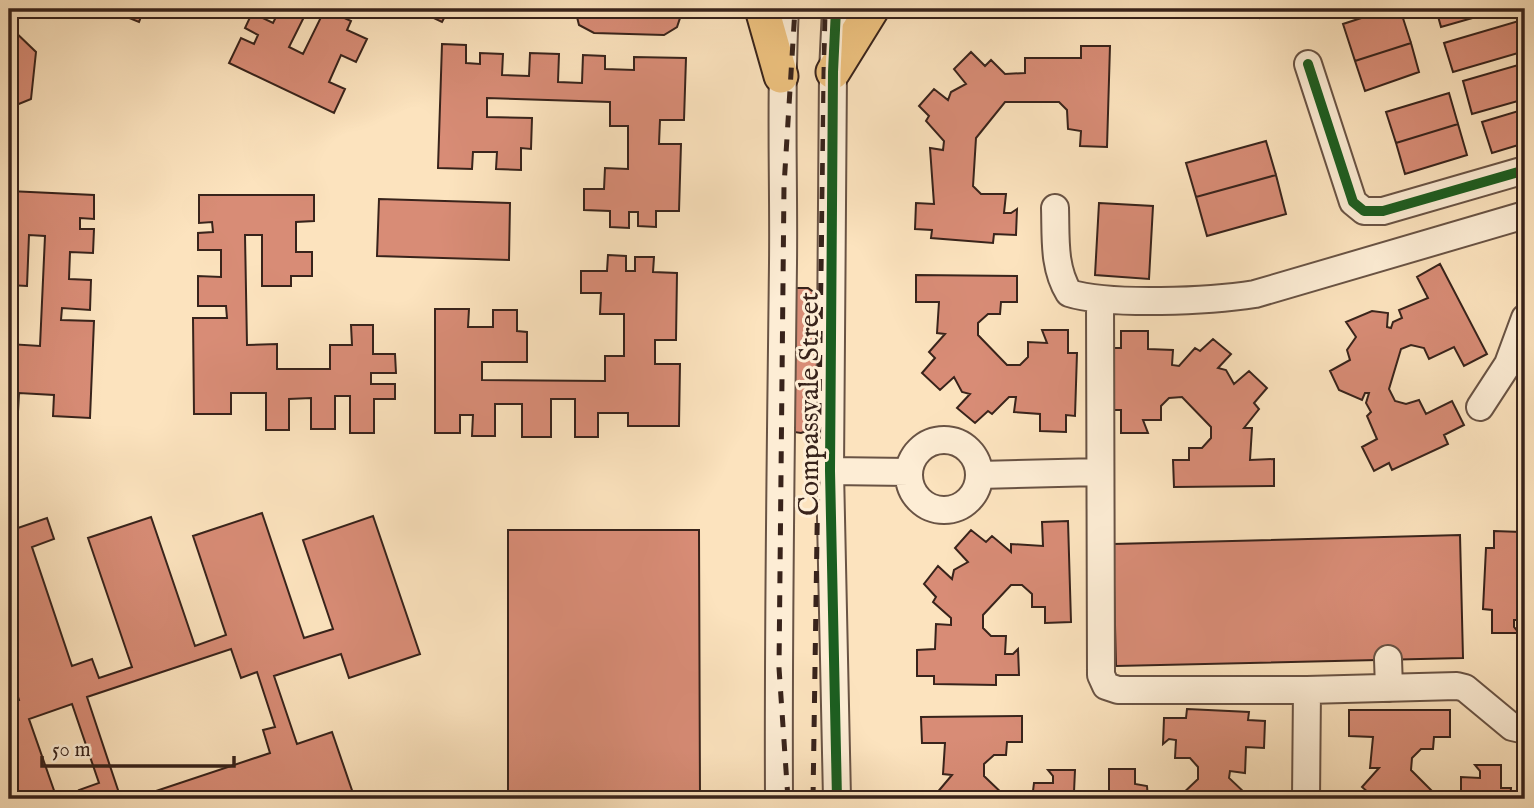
<svg xmlns="http://www.w3.org/2000/svg" width="1534" height="808" font-family="'IM FELL English',serif">
  <rect width="100%" height="100%" fill="#fce3be"/>
  <filter id="stains"><feTurbulence type="fractalNoise" baseFrequency=".00286" numOctaves="4"/><feColorMatrix values="0 0 0 0 .2 0 0 0 0 .09 0 0 0 0 .02 0 0 0 .5 -.17"/></filter>
  <radialGradient id="worn" r=".72"><stop offset=".6" stop-color="#630" stop-opacity="0"/><stop offset="1" stop-color="#630" stop-opacity=".3"/></radialGradient>
  <!-- building -->
  <path fill="#d88c76" stroke="#38231b" stroke-width="2" d="M107,9h37l-5,13z
    M280,9h28l-19,38 14,7 22,-45 26,12 -4,9 20,9 -11,23 -15,-7 -12,27 16,7 -11,24 -105,-50 12,-25 13,6 4,-9 -13,-7 7,-15 21,10z
    M424,9h25l-7,13 -19,-9z
    M575,9h106v6l-4,12 -13,8 -70,-2 -15,-8z
    M1257,9h28l1,1 -26,8z
    M1389,9h11l11,34 -56,18 -12,-37z
    M1436,9h68l-63,18z
    M1522,20l3,31 -72,21 -9,-29z
    M9,26l27,26 -5,47 -22,9z
    M1411,43l8,29 -54,19 -10,-30z
    M442,44l24,1v18l14,1v-11l23,1 -1,21 27,1 1,-23 29,1 -1,28 24,1 1,-28 22,1v13l29,1v-13l52,1 -2,62h-24l-1,24h22l-2,67h-23v16l-18,-1v-14h-9v16l-19,-1v-16l-26,-1v-21h20l1,-21 23,1v-43h-18v-24l-123,-4v19l45,1 -1,31 -10,-1v22l-25,-1 1,-17h-24l-1,17 -34,-1z
    M1081,46h29l-3,101 -27,-1 1,-15 -13,-2 -1,-19 -8,-8h-54l-29,36 -3,48 8,8h25l-2,19h7l6,-4 -1,26 -22,-1 -1,9 -62,-5 1,-8 -17,-1 1,-26 18,1 -4,-56 13,2 1,-9 -18,-20 3,-5 -10,-10 15,-17 14,11 3,-8 15,-8 -12,-15 17,-17 14,14 6,-6 14,14 20,-1v-15h56z
    M1525,63v36l-53,15 -9,-33z
    M1449,93l9,31 -62,19 -10,-31z
    M1525,109v34l-33,10 -10,-31z
    M1458,124l9,31 -62,19 -9,-31z
    M1266,141l10,34 -80,22 -10,-34z
    M1276,175l10,39 -79,22 -11,-39z
    M9,191l85,4v24l-14,-1v11h14l-1,24 -23,-1 -1,27 22,1 -1,30 -28,-2 -1,12 33,1 -4,97 -37,-2 1,-21 -35,-2 -2,37h-8v-86l31,2 5,-110 -16,-1 -2,51 -18,-1z
    M199,195h115v26l-18,1v30h16v24h-21v10h-29v-51h-17l2,110 30,-1v25h53v-24h22l-1,-20h22v29h22l1,19h-25v11h24v15h-21v34h-24v-37h-15v33h-24v-31l-22,1v31h-23v-37h-35v21h-37l-1,-96h34l-1,-12h-28v-30l23,1v-27h-23v-17l15,-1 -1,-10 -13,1z
    M379,199l131,4 -1,57 -132,-4z
    M1099,203l54,3 -4,73 -54,-4z
    M608,255l18,1v15h9v-14h19l-1,15 24,1 -1,67h-21v24h25l-1,62h-51v-13h-30v24h-23v-38h-24v38h-29v-33h-27v32h-23l1,-21h-13v18h-25v-124h34l-1,18h25v-17h24v21l10,1v30h-45v18l123,1v-25h19v-42h-24l1,-21h-20v-22h26z
    M1440,264l47,90 -23,12 -10,-19 -25,12 -5,-11 -13,-3 -10,4 -12,40 6,12 11,3 13,-4 7,14 26,-13 12,24 -20,10 4,9 -56,26 -3,-7 -15,8 -12,-24 15,-8 -10,-23 4,-4 -5,-9 3,-10h-4l-3,7 -23,-10 -9,-19 20,-11 -3,-10 9,-13 -10,-15 26,-11 16,2 -1,14 4,1 2,-6 9,-4 -3,-8 29,-12 -11,-21z
    M916,275l101,1v26h-16l-1,12h-12l-10,9v12l29,30h13l8,-8v-15l19,1 -5,-13h26v23h9l-2,63 -9,-1v17l-26,-1v-17l-26,-2 2,-15h-7l-17,17 -4,-3 -13,12 -18,-15 13,-14 -8,-2 -8,-15 -14,13 -18,-17 13,-15 -6,-6 16,-18 -8,-1 2,-31h-23z
    M794,288h14l11,8 1,127 -5,5 -14,5 -7,-1z
    M1121,331h27v18l25,1 -1,15 7,1 16,-18 5,3 13,-12 18,15 -13,14 8,2 8,14 15,-13 18,17 -13,15 5,6 -15,19h8l-2,32 24,-1v27l-100,1 -1,-27h16v-12h13l9,-10v-11l-29,-30 -13,1 -8,8v14h-18l5,13h-27v-23h-9l1,-62h8z
    M262,513l42,125 29,-9 -30,-89 70,-24 47,138 -71,24 -8,-24 -67,22 23,68 35,-12 23,67h-223l138,-46 -7,-23 12,-3 -18,-55 -16,6 -10,-29 -144,48 34,102h-38l-4,-9 20,-7 -27,-79 -43,15 28,80h-48v-61l2,-1 -2,-34 10,-3 -10,-31v-138l38,-13 7,21 -22,8 40,119 20,-7 7,19 33,-11 -44,-129 63,-21 44,129 31,-11 -33,-99z
    M1068,521l3,101 -26,1v-16h-13v-13l-10,-9h-11l-28,30v13l8,8h15l-1,18h8l5,-5 1,26h-23v10l-62,-1v-8h-17v-26l18,-1 1,-25 15,1v-7l-18,-16 3,-5 -12,-13 14,-18 14,13 2,-9 14,-8 -13,-14 16,-18 15,12 6,-6 19,16v-8l32,2 -1,-24z
    M508,530h191l1,269h-192z
    M1494,531l27,1 -1,18h5v70h-11v7l5,6h-27v-23l-9,-1 3,-61h8z
    M1460,535l3,123 -347,8 -3,-122z
    M1187,709l62,3 -1,8 17,1 -1,27 -18,-1 -1,26 -15,-2 -1,7 18,17 -4,4h-66l21,-20v-12l-8,-9h-15l1,-18 -7,-1 -6,5 1,-26h22z
    M1349,710h101v27h-16l-1,12h-12l-9,9 -1,12 29,29h-77l6,-6 -7,-6 17,-19h-9l3,-31 -24,-1z
    M1022,716v26h-15l-1,13h-12l-10,9v12l24,23h-66l-6,-5 16,-19 -9,-1 2,-31h-23l-1,-26z
    M1475,765h26v23h10l-1,11h-56l7,-8v-14l19,1v-7z
    M1109,769h26v15l12,2 1,13h-39z
    M1048,770h27l-1,22 10,1v6h-52l2,-16h19v-7z"/>
  <g fill="none" stroke-linecap="round" stroke-linejoin="round">
    <!-- minor casing -->
    <g stroke="#695344" stroke-width="30">
      <path id="minor" d="M836,9l-3,63 -3,399 7,328
        M1308,64l45,138 11,9h19l142,-41
        M1055,208c1,29 -2,59 14,85 41,13 142,8 186,1l270,-79
        M1100,299l1,376 5,11 12,4h189l150,-4 8,2 47,39 13,3
        M1480,407l28,-43 17,-46
        M909 475a35 35 0 1 1 70 0a35 35 0 1 1-70 0Z
        M830,471l79,1
        M979,475l121,-3
        M1388,659l1,29
        M779,799c-1,-179 2,-357 4,-536 1,-85 -3,-169 2,-254
        M1306,799l1,-109"/>
    </g>
    <!-- major casing -->
    <g stroke="#38231b" stroke-width="37">
      <path id="major" d="M762,9l19,67
        M833,72l39,-63"/>
    </g>
    <!-- minor -->
    <use href="#minor" stroke="#fdedd5" stroke-width="26"/>
    <!-- major -->
    <use href="#major" stroke="#eec27f" stroke-width="33"/>
    <!-- rail -->
    <path stroke="#38231b" stroke-width="5" stroke-dasharray="12 12" stroke-linecap="butt" d="M788,799l-9,-131 5,-482 11,-177
      M813,799l12,-790"/>
    <!-- cycleway casing -->
    <g stroke="#fdedd5" stroke-width="15">
      <path id="cycleway" d="M836,9l-3,63 -3,399 7,328
        M1308,64l45,138 11,9h19l142,-41"/>
    </g>
    <!-- cycleway -->
    <use href="#cycleway" stroke="#1b5e20" stroke-width="10"/>
  </g>
  <g text-anchor="middle" stroke-width="6" stroke-linejoin="round" paint-order="stroke">
    <!-- street labels -->
    <g font-size="28" fill="#38231b" stroke="#fdedd5">
      <text transform="translate(808 404) rotate(-90)" y="10">Compassvale Street</text>
    </g>
  </g>
  <!-- margin -->
  <rect width="1534" height="808" fill="none" stroke="#fce3be" stroke-width="35"/>
  <rect x="10" y="10" width="1513" height="787" fill="none" stroke="#38231b" stroke-width="3.5"/>
  <rect x="18" y="18" width="1499" height="773" fill="none" stroke="#38231b" stroke-width="2"/>
  <!-- scale -->
  <path d="M42 756v10h192v-10" fill="none" stroke="#38231b" stroke-width="3.5"/>
  <text x="52" y="756" font-size="21" fill="#38231b" stroke="#fdedd5" stroke-width="5" paint-order="stroke">50 m</text>
  <rect width="100%" height="100%" filter="url(#stains)"/>
  <rect width="100%" height="100%" fill="url(#worn)"/>
</svg>
